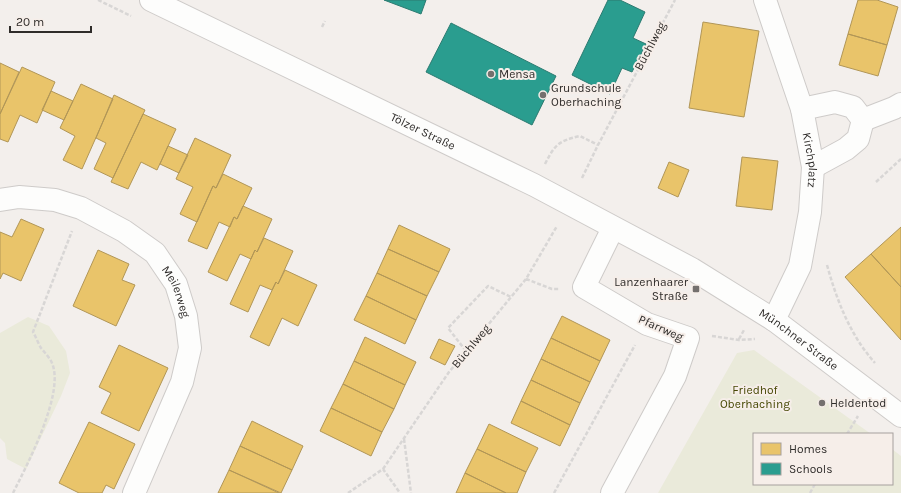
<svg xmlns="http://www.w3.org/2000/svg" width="901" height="493" font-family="Karla,sans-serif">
  <rect width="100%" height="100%" fill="#f3efec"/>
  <!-- green -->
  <path fill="#eaeada" d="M28,317l21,9 17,25 4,22 -9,23 -35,73 -19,-10 -2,-16 -5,-5v-105z
    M754,350l117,84h-117v50h138v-35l9,7v37h-243l79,-140z"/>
  <!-- homes -->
  <path fill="#e9c46a" stroke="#b19657" d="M858,0h19l21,7 -11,38 -39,-11z
    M703,22l56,9 -15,86 -55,-9z
    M848,34l39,11 -9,31 -39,-11z
    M0,63l19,9 -19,42z
    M22,67l33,15 -18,41 -17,-8 -12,27 -8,-3v-25z
    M81,84l32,15 -31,70 -19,-9 12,-24 -15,-8z
    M51,91l22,10 -9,19 -22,-10z
    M114,95l31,15 -32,68 -19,-9 12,-26 -10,-5z
    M143,114l33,15 -19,41 -16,-8 -13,27 -17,-7z
    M195,138l36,17 -15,33 -3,-2 -16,36 -17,-8 13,-27 -17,-8z
    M168,146l20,9 -9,18 -19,-9z
    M742,157l36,4 -6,49 -36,-4z
    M669,162l20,8 -11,27 -20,-9z
    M223,174l29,14 -15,31 -3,-2 -4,10 -11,-5 -12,27 -19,-8 25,-55 3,2z
    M243,206l29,13 -15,33 -2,-2 -4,9 -11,-5 -13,27 -19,-9 26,-55 3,2z
    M21,219l23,10 -23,52 -18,-8 -3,6v-47l12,5z
    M399,225l51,24 -11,23 -51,-23z
    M901,227v60l-30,-33z
    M264,238l29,13 -15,33 -2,-2 -4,8 -12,-5 -12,27 -18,-8 25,-54 2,2z
    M388,249l51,23 -12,24 -50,-23z
    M98,250l31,14 -7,16 13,5 -19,41 -43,-20z
    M871,254l30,33v53l-56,-63z
    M285,270l32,15 -19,41 -16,-8 -13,28 -19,-9 26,-55 2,2z
    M377,273l50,23 -11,24 -50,-24z
    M366,296l50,24 -11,24 -51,-24z
    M562,316l48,24 -10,21 -49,-23z
    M365,337l51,25 -11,23 -51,-24z
    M551,338l49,23 -10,21 -49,-23z
    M439,339l16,7 -10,19 -15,-7z
    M119,345l49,23 -29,63 -38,-18 10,-20 -12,-6z
    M541,359l49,23 -10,21 -49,-23z
    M354,361l51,24 -11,24 -51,-25z
    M531,380l49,23 -10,22 -49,-24z
    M343,384l51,25 -12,23 -51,-24z
    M521,401l49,24 -10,21 -49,-23z
    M331,408l51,24 -11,24 -51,-25z
    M252,421l51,25 -11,24 -52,-24z
    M89,422l46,22 -21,45 -8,-4 -4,8h-23l-20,-10z
    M489,424l49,24 -12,24 -49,-23z
    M240,446l52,24 -11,23 -52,-23z
    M477,449l49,23 -9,21h-11l-41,-20z
    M229,470l50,23h-61z
    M465,473l41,20h-50z"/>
  <!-- schools -->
  <path fill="#2a9d8f" stroke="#2c7b71" d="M384,0h42l-5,14z
    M608,0h12l25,12 -12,26 13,6 -14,28 -10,-4 -12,26 -38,-19z
    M451,23l105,53 -24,49 -106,-53z"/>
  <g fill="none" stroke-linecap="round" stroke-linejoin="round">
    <!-- minor casing -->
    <g stroke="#cecbc9" stroke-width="24">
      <g id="minor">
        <path id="s1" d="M765,0l37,109 11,58 -3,45 -10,54 -26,54"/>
        <path d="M802,109l33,-7 18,5 10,13 -5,19 -12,10 -33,18"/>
        <path d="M863,120l31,-12 7,-4"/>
        <path id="s2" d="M0,200l19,-3 36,3 26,8 43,23 31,22 21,31 10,32 4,32 -8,34 -48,111"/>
        <path d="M612,493l63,-117 13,-38 -41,-14 -63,-37 29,-59"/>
      </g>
    </g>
    <!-- secondary casing -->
    <g stroke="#cecbc9" stroke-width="24">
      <g id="secondary">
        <path id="s3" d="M151,0l383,185 158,84 82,51 127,96"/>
      </g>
    </g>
    <!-- path -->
    <path stroke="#d8d6d5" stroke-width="2.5" stroke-dasharray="4 2" stroke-linecap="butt" d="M98,0l33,16
      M322,27l3,-6
      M545,164c10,-20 14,-23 35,-28l18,9
      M582,178l16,-33 77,-145
      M876,182l25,-23
      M827,265c10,36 23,70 48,98
      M526,279l26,10h8
      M712,336l27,4 16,-1
      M739,339l5,-9
      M466,351l-18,-23 40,-42 23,11
      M847,434l11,-18
      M404,439l7,54
      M383,469l66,-97 77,-93 31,-53
      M13,493c14,-28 52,-100 39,-130 -2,-5 -7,-10 -11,-15 -3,-5 -5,-11 -8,-16l39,-101
      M348,493l35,-24 17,24
      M554,493l81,-148
      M810,493l5,-9"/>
    <!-- minor -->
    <use href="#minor" stroke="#fdfdfc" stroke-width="22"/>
    <!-- secondary -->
    <use href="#secondary" stroke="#fdfdfc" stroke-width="22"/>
  </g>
  <!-- markers -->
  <g fill="#74706e" stroke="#f6eee9" stroke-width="1.5">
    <circle cx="491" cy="74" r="4"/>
    <circle cx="543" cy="95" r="4"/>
    <rect x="692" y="285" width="8" height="8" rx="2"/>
    <circle cx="822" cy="403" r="4"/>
  </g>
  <g text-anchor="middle" stroke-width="4" stroke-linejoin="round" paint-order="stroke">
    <!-- street labels -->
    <g font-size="12" fill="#2f2c2a" stroke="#f6eee9">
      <text transform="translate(650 46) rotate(-62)" y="4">Büchlweg</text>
      <text dy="4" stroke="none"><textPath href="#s3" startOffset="302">Tölzer Straße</textPath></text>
      <text dy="4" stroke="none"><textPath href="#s1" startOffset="167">Kirchplatz</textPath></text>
      <text dy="4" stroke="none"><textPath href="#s2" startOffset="214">Meilerweg</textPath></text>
      <text transform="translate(661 328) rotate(24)" y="4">Pfarrweg</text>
      <text dy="4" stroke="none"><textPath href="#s3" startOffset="732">Münchner Straße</textPath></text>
      <text transform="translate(471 346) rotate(-50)" y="4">Büchlweg</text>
    </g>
    <!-- poi labels -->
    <g font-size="12" fill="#2f2c2a" stroke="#f6eee9" text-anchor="start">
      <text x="499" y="78">Mensa</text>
      <text x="551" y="92">Grundschule<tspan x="551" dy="14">Oberhaching</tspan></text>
      <text x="688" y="286" text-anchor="end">Lanzenhaarer<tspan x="688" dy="14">Straße</tspan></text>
      <text x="830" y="407">Heldentod</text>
    </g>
    <!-- park labels -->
    <g font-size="12" fill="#474804" stroke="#f6eee9">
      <text x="755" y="394">Friedhof<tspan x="755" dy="14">Oberhaching</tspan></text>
    </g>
  </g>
  <!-- legend -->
  <rect x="753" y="433" width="140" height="52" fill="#f6eee9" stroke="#a6a09d"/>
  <rect x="761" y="443" width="20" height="12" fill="#e9c46a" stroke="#a6a09d"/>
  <text x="789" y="453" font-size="12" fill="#2f2c2a">Homes</text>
  <rect x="761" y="463" width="20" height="12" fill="#2a9d8f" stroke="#a6a09d"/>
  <text x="789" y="473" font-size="12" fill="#2f2c2a">Schools</text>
  <!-- scale -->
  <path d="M10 26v6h81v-6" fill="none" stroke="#2f2c2a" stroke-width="2"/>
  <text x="16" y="26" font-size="12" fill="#2f2c2a" stroke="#f6eee9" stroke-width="3" paint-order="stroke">20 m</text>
</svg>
